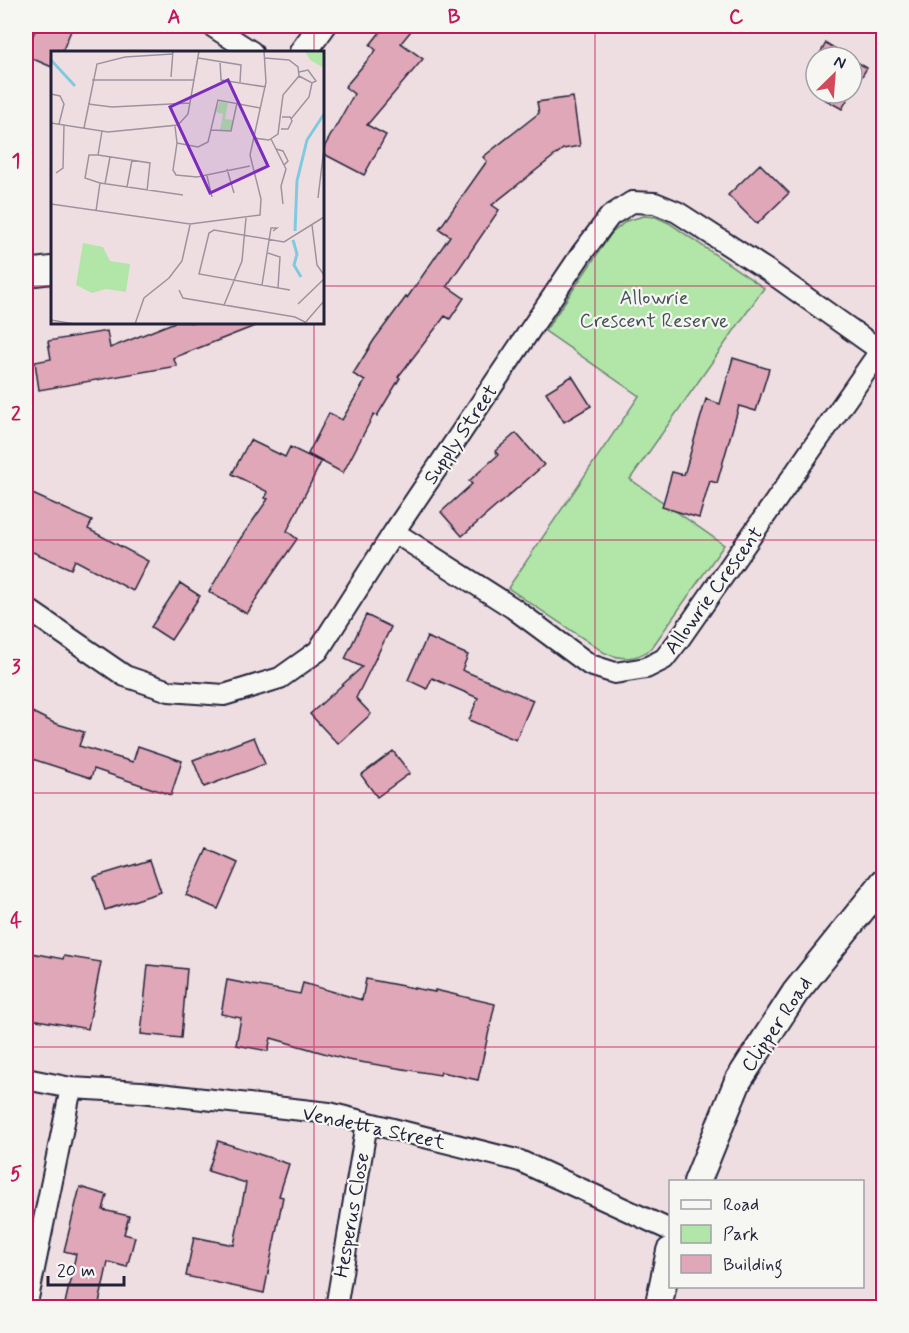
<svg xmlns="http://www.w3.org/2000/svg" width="909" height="1333" font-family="Mynerve,sans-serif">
  <rect width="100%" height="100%" fill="#efdee1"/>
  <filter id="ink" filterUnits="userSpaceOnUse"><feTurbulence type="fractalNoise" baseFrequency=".0167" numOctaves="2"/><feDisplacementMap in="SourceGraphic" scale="12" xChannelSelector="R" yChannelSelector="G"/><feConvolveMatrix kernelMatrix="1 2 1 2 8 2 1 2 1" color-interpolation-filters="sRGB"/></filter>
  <g filter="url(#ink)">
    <!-- green -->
    <path fill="#b1e6a8" stroke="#6a8472" stroke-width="1.5" d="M644,216l12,1 13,6 95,65 -134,191 94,66 -73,104c-16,11 -29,11 -46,4l-97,-65 131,-192 -94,-65 66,-97 15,-13z"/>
    <!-- building -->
    <path fill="#dfa7b8" stroke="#22223b" stroke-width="1.5" d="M37,26h36l-11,26h-10v15l-26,-11v-5z
      M385,26h30l-14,17 22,16 -56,66 19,10 -22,40 -42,-22v-2l32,-57 -9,-7 31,-37 -6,-5z
      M826,43l23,14h-31z
      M852,59l15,9 -15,24z
      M821,93h30l-9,16 -23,-13z
      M573,97l7,49 -17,3 -71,56 7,5 -52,76 17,12 -14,21 -5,-3 -47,61 2,1 -23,38 -3,-2 -31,59 -35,-19 21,-41 13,7 23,-39 -12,-7 21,-34 32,-43 1,1 43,-62 -11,-7 48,-68 -4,-4 56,-44 -2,-11z
      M760,164l29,29 -32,31 -29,-29z
      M175,322l85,2 -87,34 4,8 -138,24 -4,-28 16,-3 -3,-18 59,-10 3,17z
      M733,358l36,11 -13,42 -17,-5 -22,77 -7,-2 -11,37 -37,-11 10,-35 12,3 22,-76 14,5z
      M572,376l19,30 -27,16 -18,-30z
      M516,433l28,32 -82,71 -21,-24 31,-28 -3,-3 29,-26 -3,-4z
      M250,440l35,17 5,-10 31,15 -34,69 10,8 -34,49 -16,26 -38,-22 27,-47 32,-46 -3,-1 3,-6 -36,-18z
      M26,491l66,30 -4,8 60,32 -15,30 -58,-31 -4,9 -45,-20z
      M180,583l20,13 -29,44 -20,-13z
      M366,615l25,12 -35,71 15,16 -33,30 -28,-30 52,-47 -17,-8z
      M427,637l41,18 -6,15 71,30 -17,40 -47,-20 9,-22 -46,-20 -5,11 -19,-9z
      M26,709l28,14 30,9 -5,14 54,16 5,-16 44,15 -11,34 -77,-26 -3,9 -65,-21z
      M254,737l11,27 -61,23 -11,-27z
      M393,751l17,22 -33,24 -16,-22z
      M207,849l31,14 -20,46 -32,-14z
      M150,860l11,32 -56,18 -11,-33z
      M26,952l37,7 1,-3 37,6 -13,67 -62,-11z
      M148,965l39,4 -6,69 -40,-4z
      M366,979l69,13v-2l60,14 -17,76 -37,-8 -1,3 -92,-15 -77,-22 -3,13 -32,-6 5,-27 -20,-4 6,-34 73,14 3,-11 59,17z
      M218,1141l71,23 -10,32 4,1 -19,96 -78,-17 8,-39 40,8 12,-62 -38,-12z
      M80,1187l27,8 -4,15 26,6 -5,18 11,3 -8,30 -19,-5 -10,46h-34l12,-54 -12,-3z"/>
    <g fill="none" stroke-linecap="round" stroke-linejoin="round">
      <!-- minor casing -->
      <g stroke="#22223b" stroke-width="24">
        <path id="minor" d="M212,26l40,26
          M394,532l119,76 77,57 25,8 31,-5 18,-9 14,-18 202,-290
          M26,608l99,68 44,15 55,4 56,-17 38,-27 76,-119 188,-279 28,-37 22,-14 23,1 22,9 93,60 114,81
          M26,1079l45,9 70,4 188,21 191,48 150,69
          M26,1308l45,-220
          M336,1308l31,-185"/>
      </g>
      <!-- tertiary casing -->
      <g stroke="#22223b" stroke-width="30">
        <path id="tertiary" d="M303,52l19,-26
          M26,273l26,-3
          M697,1182l41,-101 57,-88 89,-111
          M658,1308l12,-57"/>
      </g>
      <!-- minor -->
      <use href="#minor" stroke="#f6f6f2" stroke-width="20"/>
      <!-- tertiary -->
      <use href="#tertiary" stroke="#f6f6f2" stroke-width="26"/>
    </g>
  </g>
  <!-- grid -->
  <path fill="none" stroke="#c2185b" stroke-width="1.5" stroke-opacity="0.55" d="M314,26v26M595,26v1282M26,286h26M322,286h562M314,322v986M26,540h858M26,793h858M26,1047h858"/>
  <g text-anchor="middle" stroke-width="4.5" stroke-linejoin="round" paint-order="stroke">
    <!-- park labels -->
    <g font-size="20" fill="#465356" stroke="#f6f6f2">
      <text x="654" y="304">Allowrie<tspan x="654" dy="23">Crescent Reserve</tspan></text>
    </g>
    <!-- street labels -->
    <g font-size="20" fill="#22223b" stroke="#f6f6f2">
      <text transform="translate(460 434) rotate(-56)" y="7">Supply Street</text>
      <text transform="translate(713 590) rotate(-54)" y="7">Allowrie Crescent</text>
      <text transform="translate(776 1024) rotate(-56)" y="7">Clipper Road</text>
      <text transform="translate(374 1127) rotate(12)" y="7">Vendetta Street</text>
      <text transform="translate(351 1215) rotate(-80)" y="7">Hesperus Close</text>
    </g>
  </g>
  <!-- overview -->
  <g transform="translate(51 51)">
    <rect width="273" height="273" fill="#efdee1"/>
    <path d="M254,0h19v17l-14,-8zM169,50l8,2 -3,16 8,1 -2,10h-11l3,-16 -8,-2zM32,192l20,4 7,14 20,3 -4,28 -20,-3 -14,4 -16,-8z" fill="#b1e6a8"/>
    <path fill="none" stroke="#7fcadf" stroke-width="3" d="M0,9l24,26M244,180l2,-50 10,-41 17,-26M242,189l4,14 -3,11 7,12"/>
    <path fill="none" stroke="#9d939f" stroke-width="1.5" d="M147,7l43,7 -1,17M169,10l1,19 45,7M248,25l13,7 4,-2 -8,-11 -9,2M120,26l2,-26M41,29h102M0,43l9,2 4,8 -5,20M37,53l24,3 78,-4M240,68l18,-22 3,-14M0,72l57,9 70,-7 10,-11 11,-63M124,75l2,17 -4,27 3,5 21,2 53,-11M33,77l13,-64 28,-7 47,-3M230,78h7l4,-8 -2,-4h-8M160,79l20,1 6,-28M202,87l16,2 9,-6 5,-39 16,-19 -1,-9 -9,-7 -24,-2M220,88l15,30 -5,17 2,18M126,92l21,4 10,-5 10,-42 42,8M225,98l7,2 5,10 -4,4M47,104l52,8 -3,28M176,118l7,24M5,122l7,-5 1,-43M156,125l5,21M49,132l83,12M54,133l5,-27M76,136l5,-27M267,147l6,-50M0,153l139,20 70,-9 1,-16 -11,-44 16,-73 -2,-31M45,160l4,-28 -15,-5 4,-23h9l4,-24M261,174l5,40 7,10M217,202l12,4 -2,31M211,234l9,-57h6l-4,3M128,239l4,8 112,19 10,5M239,239l-91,-16 10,-41 5,-3 70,12 40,-25M247,253l26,-25M173,254l18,-44 4,-43M0,269l23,4M84,273l9,-26 25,-20 13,-17 8,-36M253,273l20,-23"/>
    <path fill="#7b2cbf" fill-opacity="0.15" stroke="#7b2cbf" stroke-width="3" d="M177,29l40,86 -58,27 -40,-86z"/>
    <rect width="273" height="273" fill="none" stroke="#22223b" stroke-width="3"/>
  </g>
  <!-- margin -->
  <rect width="909" height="1333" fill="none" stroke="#f6f6f2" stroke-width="66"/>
  <!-- legend -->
  <rect x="669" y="1180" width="195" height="108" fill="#f6f6f2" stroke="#a1a1a9" stroke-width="1.5"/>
  <rect x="681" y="1200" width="30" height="9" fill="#f6f6f2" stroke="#a1a1a9" stroke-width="1.5"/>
  <text x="723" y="1210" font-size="18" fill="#22223b">Road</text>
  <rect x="681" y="1225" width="30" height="18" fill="#b1e6a8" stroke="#a1a1a9" stroke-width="1.5"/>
  <text x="723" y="1240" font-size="18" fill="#22223b">Park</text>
  <rect x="681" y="1255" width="30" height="18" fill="#dfa7b8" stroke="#a1a1a9" stroke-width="1.5"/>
  <text x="723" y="1270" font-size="18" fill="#22223b">Building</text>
  <!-- north arrow -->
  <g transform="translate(834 75) rotate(25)"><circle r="28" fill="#f6f6f2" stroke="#a1a1a9" stroke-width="1.5"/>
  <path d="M0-4.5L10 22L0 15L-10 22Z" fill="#d1495b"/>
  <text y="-9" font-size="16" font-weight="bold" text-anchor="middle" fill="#22223b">N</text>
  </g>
  <!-- scale -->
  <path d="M48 1276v9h76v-9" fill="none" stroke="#22223b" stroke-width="3"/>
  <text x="57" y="1276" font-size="18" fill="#22223b" stroke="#f6f6f2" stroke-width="4.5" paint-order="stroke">20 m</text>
  <rect x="33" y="33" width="843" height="1267" fill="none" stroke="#c2185b" stroke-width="2"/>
  <g font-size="20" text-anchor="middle" font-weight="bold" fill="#c2185b">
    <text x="174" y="23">A</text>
    <text x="454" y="23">B</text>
    <text x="736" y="23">C</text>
    <text x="16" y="167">1</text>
    <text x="16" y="420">2</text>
    <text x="16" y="673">3</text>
    <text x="16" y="927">4</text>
    <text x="16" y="1180">5</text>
  </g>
</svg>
